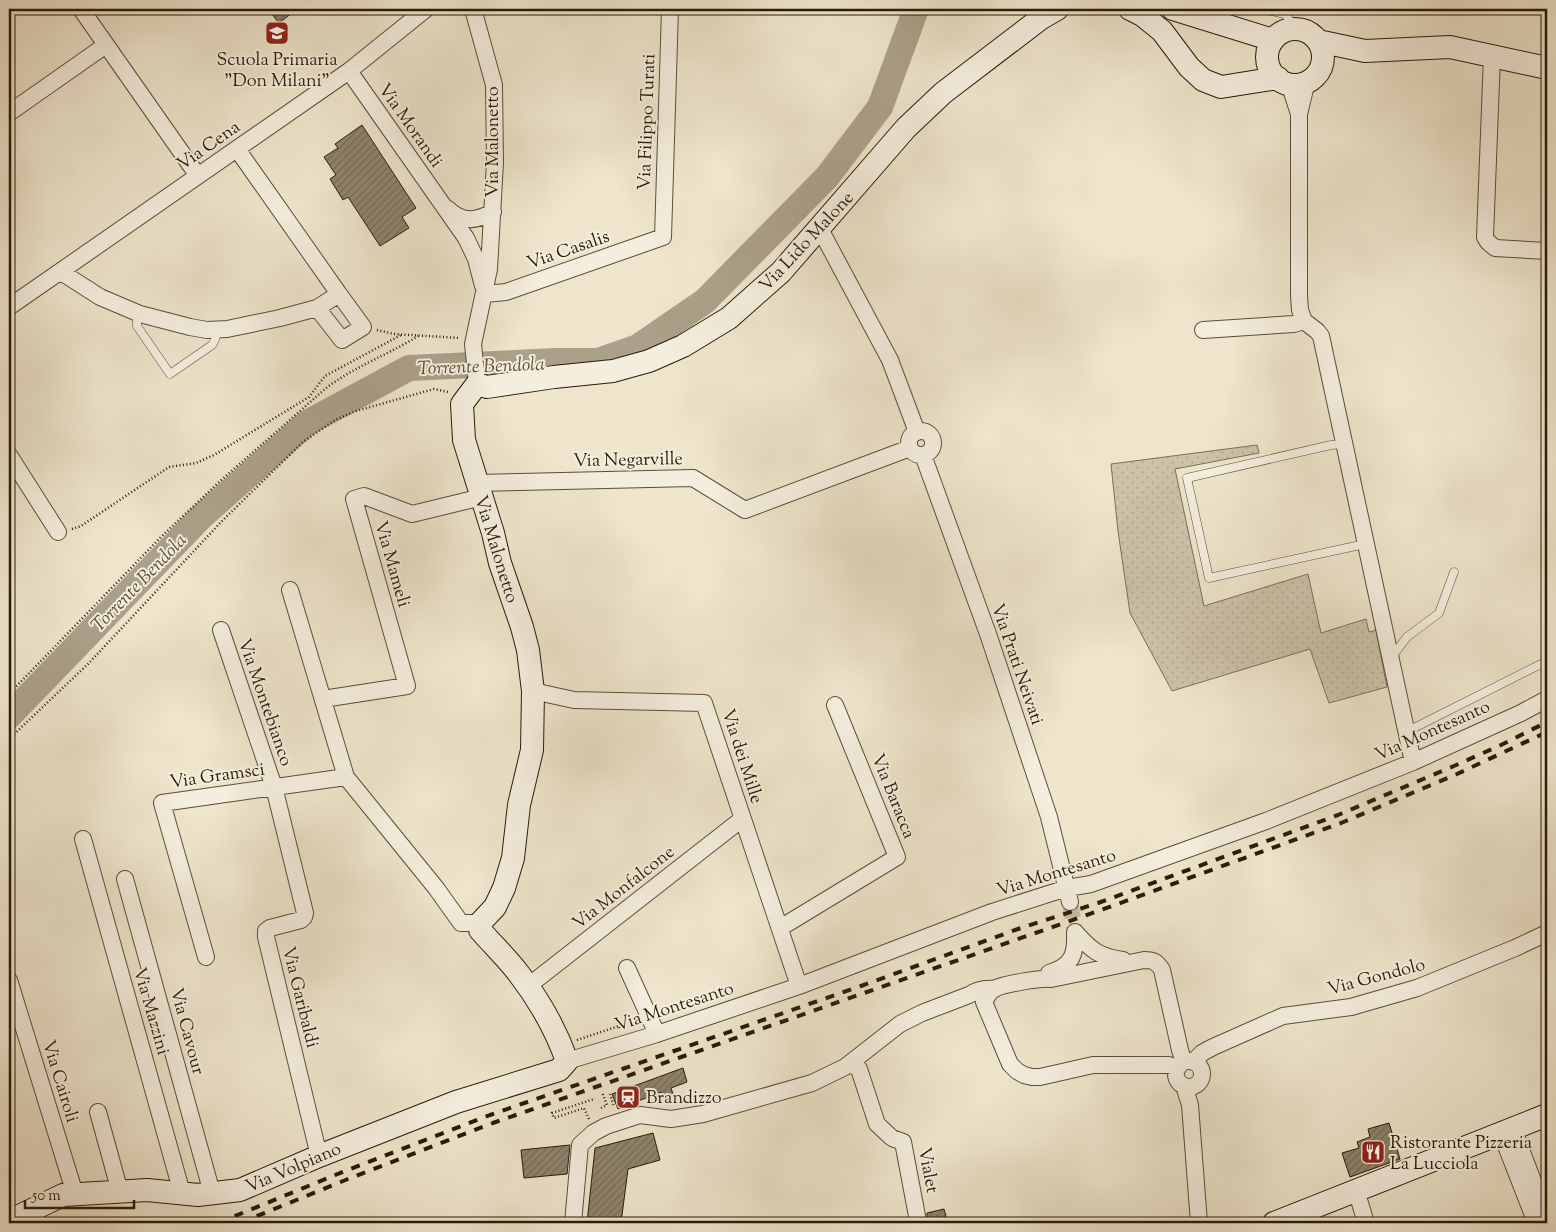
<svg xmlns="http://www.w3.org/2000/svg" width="1556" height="1232" font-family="'Sorts Mill Goudy',serif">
  <defs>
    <pattern id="grass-dots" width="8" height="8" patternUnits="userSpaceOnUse" patternTransform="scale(1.25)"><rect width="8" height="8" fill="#cdc3ab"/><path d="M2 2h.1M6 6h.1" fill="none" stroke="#b0a792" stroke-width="1.8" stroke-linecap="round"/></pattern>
    <pattern id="building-hatch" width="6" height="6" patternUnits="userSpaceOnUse" patternTransform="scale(1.25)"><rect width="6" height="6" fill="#8f846d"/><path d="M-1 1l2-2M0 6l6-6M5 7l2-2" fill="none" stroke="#756b58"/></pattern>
  </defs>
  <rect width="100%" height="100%" fill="#eee5cc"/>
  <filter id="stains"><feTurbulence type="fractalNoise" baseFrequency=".004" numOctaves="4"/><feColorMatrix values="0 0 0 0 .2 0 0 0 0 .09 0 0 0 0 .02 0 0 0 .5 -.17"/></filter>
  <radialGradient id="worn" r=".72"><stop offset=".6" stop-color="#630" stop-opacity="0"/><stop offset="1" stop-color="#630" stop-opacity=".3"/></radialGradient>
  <!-- grass -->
  <path fill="url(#grass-dots)" stroke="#7b6f59" d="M1257,445l2,8 -84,16 29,137 104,-32 13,59 45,-14 3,13 7,-2 11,57 -58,16 -19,-54 -138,42 -42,-78 -12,-82 -7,-67z"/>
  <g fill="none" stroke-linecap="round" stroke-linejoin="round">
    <!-- river -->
    <path stroke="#aba089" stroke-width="26" d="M9,716l192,-199 106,-94 102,-55 148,-7h41l40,-14 67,-46 122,-124 53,-70 36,-98"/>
  </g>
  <!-- building -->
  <path fill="url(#building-hatch)" stroke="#291b07" d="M268,9h29l-18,14z
    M362,125l54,83 -14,9 7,11 -29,18 -32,-49 -5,3 -13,-21 6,-4 -12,-18 14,-9 -3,-4z
    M683,1068l4,14 -16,6 2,6 -11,3 -1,-5 -43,17 -6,-15z
    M1389,1123l11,36 -50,18 -8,-24 17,-5 -2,-6 13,-5 -2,-8z
    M653,1133l7,27 -32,9 -7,54h-34l8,-75z
    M570,1145l-3,29 -43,4 -3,-28z
    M944,1209l4,14h-24l3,-4v-6z"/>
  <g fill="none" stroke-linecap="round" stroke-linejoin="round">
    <!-- street-tunnel -->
    <path stroke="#c7bda5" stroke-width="16" stroke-dasharray="16 8" stroke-linecap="butt" d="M1070,902l5,30"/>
    <!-- lane casing -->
    <g stroke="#5a4e38" stroke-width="9">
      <path id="lane" d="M1262,9l23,5 11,15
        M140,314l-3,6v6l33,48 42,-29c4,-6 5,-9 1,-15
        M1344,444l-13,1 -144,33 22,100 156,-34
        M1391,658l16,-21 32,-24 15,-41
        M1406,732l141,-71"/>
    </g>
    <!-- street casing -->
    <g stroke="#5a4e38" stroke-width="18">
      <path id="street" d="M81,9l117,167
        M473,9l21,76 1,77 -6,107 -16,75 4,40
        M1492,56l-7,181 3,5 7,6 52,3
        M349,71l117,167 10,21 7,27
        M1289,83l10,31
        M9,113l97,-68
        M237,149l102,145
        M448,209c15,14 28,12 45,3
        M820,229l70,131 27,72
        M61,272l39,25 40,17 50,13 17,3 20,-1 53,-11 37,-10 22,-14 24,33 -21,13 -25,-32
        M485,294l21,-2 157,-55 7,-228
        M9,307l340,-236 77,-62
        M1304,321l-4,-11 -1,-14v-182l8,-33
        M1203,330l91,-6 10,-3 13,10 4,5 92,426
        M909 443a12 12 0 1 1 24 0a12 12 0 1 1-24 0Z
        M9,455l49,77
        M923,455l65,179 61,183 21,85
        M476,483l217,-5 52,32 165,-62
        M290,590l56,187 90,111 25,35h19
        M221,630l53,157 31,126 -1,4 -3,3 -31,8 -4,3v6l53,219
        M533,691l41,9 130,3 95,283
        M323,699l84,-13 -53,-187 10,-3 48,18 70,-17
        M83,839l99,354
        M125,879l87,314
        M780,928l117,-71 -62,-152
        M1075,932c16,18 24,25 48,28
        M206,957l-44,-154 184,-26
        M627,968l30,66
        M1049,973c23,-7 27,-18 26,-41
        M9,980l66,214
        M527,987l215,-168
        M567,1061l90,-27 142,-48 193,-74 75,-24 24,-4 175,-63 147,-59 108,-49 26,-14
        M1176 1074a13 13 0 1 1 26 0a13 13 0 1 1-26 0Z
        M1193,1062l9,-9 11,-6 70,-31 68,-9 66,-19 98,-40 32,-15
        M850,1063l9,6 18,55 15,14 11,4 14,74
        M1178,1068l-9,-3h-76l-53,12h-8l-8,-2 -7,-4 -7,-7 -26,-62c3,-5 5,-10 10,-13 9,-5 46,-11 57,-10l93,-19c10,0 13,2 18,10l18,80 4,12
        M1184,1086l6,19 9,118
        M98,1112l22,80
        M1513,1128l34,90
        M1501,1133l35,90
        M1356,1190l10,33
        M573,1223l7,-78 13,-12 13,-7 34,-11 31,4 32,-5 109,-31 33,-16 55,-43 22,-11 47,-18c7,-5 17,-7 26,-6"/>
    </g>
    <!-- secondary casing -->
    <g stroke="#291b07" stroke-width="24">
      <path id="secondary" d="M1130,9l12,6 20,16 27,36 14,13 18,7 57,-9
        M1173,9l100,31
        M1267 57a28 28 0 1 1 56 0a28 28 0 1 1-56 0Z
        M1318,41l47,10 85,-4 97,21
        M9,1221l54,-26 84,-5 51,5 42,-5 79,-34 137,-54 103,-32 8,-9c-11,-31 -28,-61 -48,-87 -12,-16 -26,-29 -39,-44v-7l15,-16 9,-19 9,-30 6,-53 13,-55 1,-59 -5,-41 -6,-23 -22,-64 -7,-30 -29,-93 -2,-36 15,-20 10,3 67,-10 59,-6 36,-10 34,-15 46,-28 52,-46 125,-144 37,-35 97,-74 17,-10
        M1274,1223l273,-108"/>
    </g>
    <!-- path -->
    <path stroke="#291b07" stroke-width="2.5" stroke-dasharray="1 2.5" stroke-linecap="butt" d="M377,330l17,4 66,4
      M72,529l9,-3 88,-59 27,-4 18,-8 95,-58 16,-21 76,-41
      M9,694l153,-158 57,-54 106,-93c28,-22 63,-34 93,-53
      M9,739l79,-75 135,-144 80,-78 32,-22 21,-9 78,-22 14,3
      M577,1040l42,-14 1,3
      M610,1094l4,13
      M601,1108l6,-3 -5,-13
      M589,1119l-5,-11 -30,10 -2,-5 42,-14"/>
    <!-- lane -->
    <use href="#lane" stroke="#f4eede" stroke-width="8"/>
    <!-- street -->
    <use href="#street" stroke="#f4eede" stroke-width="16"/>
    <!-- secondary -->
    <use href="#secondary" stroke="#f4eede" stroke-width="22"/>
    <!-- rail -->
    <path stroke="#291b07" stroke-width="4" stroke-dasharray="9 9" stroke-linecap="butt" d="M218,1223l127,-52 145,-56 371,-129 157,-57 80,-26 240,-88 116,-49 47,-21 46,-23
      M240,1223l108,-44 145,-56 608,-213 240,-87 116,-49 90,-42"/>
  </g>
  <!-- icons -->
  <defs>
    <g id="school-square" transform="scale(1.25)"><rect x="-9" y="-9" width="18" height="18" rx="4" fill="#8f2418" stroke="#f4eede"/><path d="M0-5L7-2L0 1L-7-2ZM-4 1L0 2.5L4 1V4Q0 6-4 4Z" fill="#fff"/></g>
    <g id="station-square" transform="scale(1.25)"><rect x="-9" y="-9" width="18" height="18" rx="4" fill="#8f2418" stroke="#f4eede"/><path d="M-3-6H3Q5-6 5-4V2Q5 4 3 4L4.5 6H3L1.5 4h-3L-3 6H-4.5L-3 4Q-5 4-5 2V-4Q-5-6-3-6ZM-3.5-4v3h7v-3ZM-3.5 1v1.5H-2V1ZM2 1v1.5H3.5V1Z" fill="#fff"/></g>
    <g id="restaurant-square" transform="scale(1.25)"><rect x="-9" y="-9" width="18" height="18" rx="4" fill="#8f2418" stroke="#f4eede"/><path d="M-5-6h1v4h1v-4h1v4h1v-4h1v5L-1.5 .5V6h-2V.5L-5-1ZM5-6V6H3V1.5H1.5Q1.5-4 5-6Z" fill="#fff"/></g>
  </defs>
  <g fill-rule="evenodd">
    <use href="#school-square" x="277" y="33"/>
    <use href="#station-square" x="628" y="1097"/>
    <use href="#restaurant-square" x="1373" y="1152"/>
  </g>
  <g text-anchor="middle" stroke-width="4" stroke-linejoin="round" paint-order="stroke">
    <!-- poi labels -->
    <g font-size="18" fill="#291b07" stroke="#f4eede" text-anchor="start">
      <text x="277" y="65" text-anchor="middle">Scuola Primaria<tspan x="277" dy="21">"Don Milani"</tspan></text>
      <text x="646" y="1103">Brandizzo</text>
      <text x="1390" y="1148">Ristorante Pizzeria<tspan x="1390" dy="21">La Lucciola</tspan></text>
    </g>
    <!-- street labels -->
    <g font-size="18" fill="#291b07" stroke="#f4eede">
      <text transform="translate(646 122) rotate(-88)" y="6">Via Filippo Turati</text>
      <text transform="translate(411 125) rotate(55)" y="6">Via Morandi</text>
      <text transform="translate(492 142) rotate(-90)" y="6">Via Malonetto</text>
      <text transform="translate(208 145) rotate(-35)" y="6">Via Cena</text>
      <text transform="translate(806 241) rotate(-47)" y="6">Via Lido Malone</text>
      <text transform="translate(568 249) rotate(-19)" y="6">Via Casalis</text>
      <text transform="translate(628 459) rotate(-1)" y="6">Via Negarville</text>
      <text transform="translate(497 549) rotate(73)" y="6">Via Malonetto</text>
      <text transform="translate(393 564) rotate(74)" y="6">Via Mameli</text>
      <text transform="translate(1018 664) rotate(71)" y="6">Via Prati Neivati</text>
      <text transform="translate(266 702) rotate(71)" y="6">Via Montebianco</text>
      <text transform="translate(1432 730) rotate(-24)" y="6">Via Montesanto</text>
      <text transform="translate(743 756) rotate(72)" y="6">Via dei Mille</text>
      <text transform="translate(217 775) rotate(-8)" y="6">Via Gramsci</text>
      <text transform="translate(894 796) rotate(68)" y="6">Via Baracca</text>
      <text transform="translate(1056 872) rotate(-17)" y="6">Via Montesanto</text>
      <text transform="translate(623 887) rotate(-38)" y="6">Via Monfalcone</text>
      <text transform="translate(1376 976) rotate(-15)" y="6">Via Gondolo</text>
      <text transform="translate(301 997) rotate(76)" y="6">Via Garibaldi</text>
      <text transform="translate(674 1006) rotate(-18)" y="6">Via Montesanto</text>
      <text transform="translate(152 1011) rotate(74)" y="6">Via Mazzini</text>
      <text transform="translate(188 1031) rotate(75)" y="6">Via Cavour</text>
      <text transform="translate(61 1081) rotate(73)" y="6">Via Cairoli</text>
      <text transform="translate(293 1167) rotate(-23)" y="6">Via Volpiano</text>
      <text transform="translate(929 1170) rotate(79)" y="6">Vialet</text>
    </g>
    <!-- water labels -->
    <g font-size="19" font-style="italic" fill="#5d503b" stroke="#f4eede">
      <text transform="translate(481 365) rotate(-2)" y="7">Torrente Bendola</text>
      <text transform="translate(138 582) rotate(-46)" y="7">Torrente Bendola</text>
    </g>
  </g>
  <!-- margin -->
  <rect width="1556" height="1232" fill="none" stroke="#eee5cc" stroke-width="30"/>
  <rect x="10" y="10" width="1536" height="1212" fill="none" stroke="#291b07" stroke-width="2.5"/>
  <rect x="15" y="15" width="1526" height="1202" fill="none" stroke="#291b07"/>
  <!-- scale -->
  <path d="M25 1200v8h109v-8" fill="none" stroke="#291b07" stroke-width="2.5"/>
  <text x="32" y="1200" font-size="15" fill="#291b07" stroke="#f4eede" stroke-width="4" paint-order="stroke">50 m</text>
  <rect width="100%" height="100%" filter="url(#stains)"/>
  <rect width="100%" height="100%" fill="url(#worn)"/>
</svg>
